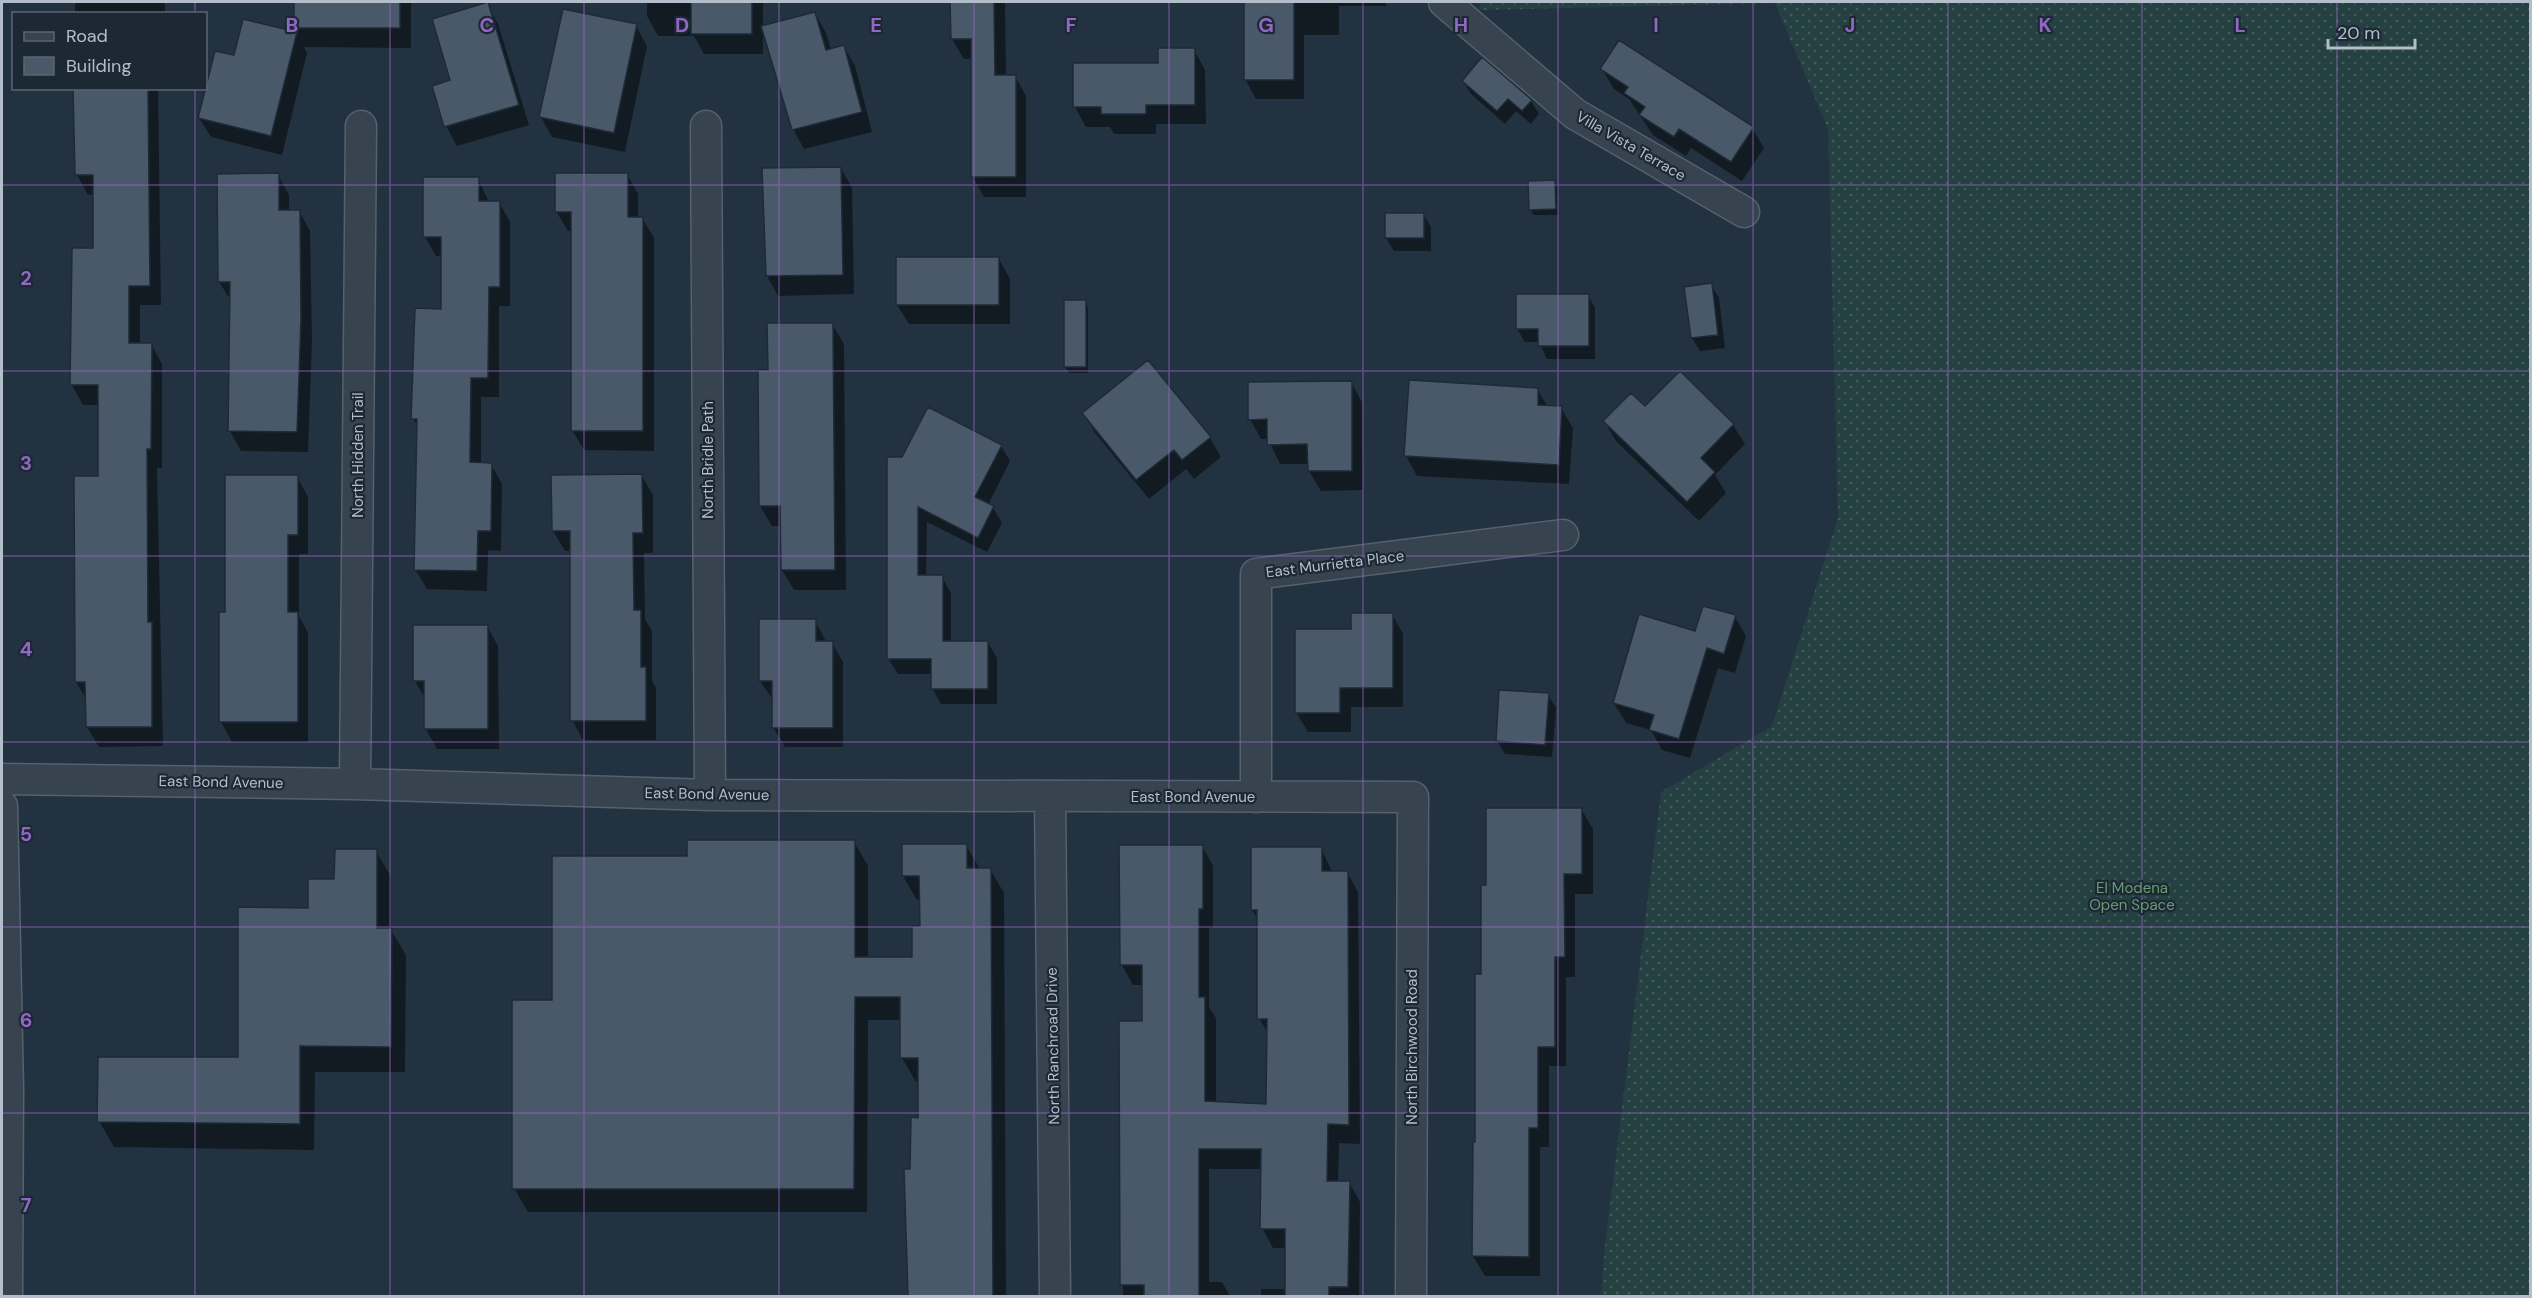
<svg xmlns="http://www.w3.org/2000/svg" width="2532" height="1298" font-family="'DM Sans',sans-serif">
  <defs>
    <pattern id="grass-dots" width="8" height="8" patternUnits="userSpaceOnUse" patternTransform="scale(1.5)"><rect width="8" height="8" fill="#254041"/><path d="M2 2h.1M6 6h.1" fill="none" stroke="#425a5b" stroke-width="1.8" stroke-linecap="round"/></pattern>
  </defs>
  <rect width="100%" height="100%" fill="#233240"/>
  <!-- grass -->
  <path fill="url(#grass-dots)" d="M1481,2h1049v1294h-929l4,-50 56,-454 111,-66 66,-208 -10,-389 -53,-126 -296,7z"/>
  <!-- shadow -->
  <path fill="#0007" d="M75,2h90v12h-90z
    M295,2h116v46l-107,-1 3,6 -25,102 -71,-18 -12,-19 36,-61 9,-37 55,14 -4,-7z
    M647,2h116v25l52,-14 11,20 5,17 13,-3 11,19 17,66 -68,17 -11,-20 -30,-101v26h-59l-10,-18h-36l-11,-20z
    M951,2h54l1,74h9l11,20v101h-42l-11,-20v-118h-9l-12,-20z
    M1245,2h141v4h-47v29h-35v64h-48l-11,-20z
    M487,4l11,20 31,101 -72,21 -11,-20 6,-45z
    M636,26l11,20 -22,106 -73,-15 -11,-20z
    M1194,50l11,20 1,54h-50v10h-42l-4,-7h-24l-11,-20z
    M1602,69l150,59 12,20 -22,33 -51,-33 -5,8 -33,-21 -24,-36 -15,-10z
    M1463,81l68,20 8,13 -8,10 -15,-13 -11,13 -34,-30z
    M76,88h82l3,217h-21v39h11l11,20v104h-5l6,278 -64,1 -12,-20v-27l-11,-18 23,-205v-72h-16l-11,-20 23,-136v-55l-7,1 -11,-20z
    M841,168l11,20 2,106 -76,2 -11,-20z
    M627,174l11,20v24h4l12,20v213l-70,-1 -12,-20 1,-199h-5l-12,-20z
    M278,175l11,20v16h10l11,20 2,109 -4,112 -67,-1 -11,-20 2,-129 -13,-20z
    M478,179l11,23h10l11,20v84h-11v91h-18v67h10l11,20 -1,67 -13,-1 -1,41 -60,-2 -12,-20 4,-141 -6,-10 30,-108v-54h-7l-11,-19z
    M1554,181l4,6v28h-24l-4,-6z
    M1423,214l8,13v24h-37l-8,-13z
    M999,259l11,20v45h-101l-12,-19z
    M1711,285l8,13 6,50 -25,3 -8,-13z
    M1588,295l7,13v51h-48l-8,-17h-14l-8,-13z
    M1085,301l3,6v66h-19l-4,-6z
    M832,324l12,20 2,246h-52l-12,-20v-44h-10l-12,-20 9,-135z
    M1351,382l11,20 1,88 -42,1 -12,-20v-7h-29l-12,-25h-7l-11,-20z
    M1537,389l11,18 13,1 12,20 -4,56 -152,-8 -11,-20z
    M1645,408l88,17 12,19 -30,31 11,18 -27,28 -83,-80 -11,-19z
    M1084,413l126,25 11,19 -27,22 -8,-10 -37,30 -54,-66z
    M1001,446l9,15 -22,44 5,3 9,15 -15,29 -60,-30 -1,55h16l9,16v50h37l9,15v46h-56l-9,-16v-14h-34l-10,-16 15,-200z
    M641,475l12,20v58h-9l1,66 7,12v50l4,7v52h-73l-11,-20v-169h-7l-12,-20z
    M297,477l11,20v57h-9v62l9,17v109h-76l-11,-20 6,-109z
    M1392,614l11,20v73h-52v25h-43l-12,-20 57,-82z
    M1735,617l11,19 -11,37 -17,-5 -28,90 -28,-8 -11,-20 -25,-7 -12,-20 82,-70z
    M815,621l12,22h5l11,19v85h-58l-12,-20v-27l-13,-19z
    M487,626l11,20 1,103h-62l-11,-20v-29l-11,-19z
    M1548,695l8,13 -4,49 -47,-3 -8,-13z
    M1581,809l12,20v65h-18v83h-9v89h-17v81h-9v129h-55l-12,-20 1,-112h3l11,-258z
    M854,842l14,24v92h46l7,-30v-28h-4l-14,-24 63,-31 14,24h10l14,24 2,403h-97l-3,-126h5l8,-51v-37h-3l-14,-24v-38h-34l-1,192h-339l-14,-24 39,-186 136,-144z
    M1202,846l11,20v62h-4v79l7,11v85l51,2 2,-70 -10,-17v-97l-7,-11 69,-62 11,24h15l11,20 2,252 -21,-1 -1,39h11l11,20 -1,94h-98v-7h25v-41h-13l-11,-20v-59h-53v113h13l8,14h-107l-2,-274h22v-37h-10l-11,-20z
    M376,851l15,26v53l15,25 -1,117h-90l-1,78 -200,-3 -15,-26 140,-62 71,-150 26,-29z"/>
  <!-- building -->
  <path fill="#495969" stroke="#1e2b37" stroke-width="1.5" d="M294,2h106v26h-106z
    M488,2l31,103 -75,22 -12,-41 18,-6 -18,-61z
    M691,2h61v32h-61z
    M950,2h44l1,73h21v102h-45v-138h-20z
    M1244,2h50v78h-50z
    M563,9l74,15 -23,109 -75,-16z
    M815,12l11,38 18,-5 18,67 -70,18 -31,-104z
    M243,19l54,13 -26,104 -73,-18 17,-67 19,4z
    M1619,40l135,87 -23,35 -52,-33 -5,8 -35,-22 6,-8 -21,-14 4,-6 -28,-18z
    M1158,48h37v57h-49v9h-45v-7h-28v-44h85z
    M1482,57l50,43 -10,11 -14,-12 -11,12 -35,-30z
    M73,88h75l2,198h-21v57h23l-1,106h-4l1,173h4v105h-66l-1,-45h-10l-1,-206h24v-91h-28l2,-137h21v-73h-18z
    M841,167l2,108 -77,1 -4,-108z
    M279,173v37h21l1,109 -4,113 -69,-1 2,-149h-12l-1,-108z
    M555,173h73v44h15v214h-72v-219h-16z
    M423,177h56v24h21v86h-11l-1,91h-17l-1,84 22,1 -1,68h-13l-1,40 -63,-1 3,-151h-6l4,-111 26,1v-72h-18z
    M1555,180l1,29 -27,1 -1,-29z
    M1385,213h39v25h-39z
    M896,257h103v48h-103z
    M1712,283l6,52 -27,3 -7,-51z
    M1516,294h73v52h-51v-17h-22z
    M1064,300h22v67h-22z
    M767,323h66l2,247h-54l-1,-64h-21l-1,-136h10z
    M1148,360l63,77 -29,23 -8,-10 -38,30 -54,-67z
    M1680,371l54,53 -33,34 14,14 -28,30 -84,-81 28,-28 14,13z
    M1409,380l129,8v17l24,1 -3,59 -155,-9z
    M1352,381v90h-44l-1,-27 -40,1v-26l-19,1v-38z
    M928,407l74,38 -27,52 19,9 -16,32 -60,-31v68h25v66h45v48h-57v-30h-44v-202h15z
    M642,474l1,59h-10l1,77h7v57h5v54h-76v-190h-18l-1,-56z
    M225,475h73v60h-10v77h10v110h-79v-110h6z
    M1703,606l33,9 -12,39 -17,-6 -28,91 -30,-9 5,-15 -41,-12 26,-89 56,17z
    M1351,613h42v75h-53v25h-45v-84h56z
    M759,619h57v22h17v87h-61v-47h-13z
    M413,625h75v104h-64v-48h-11z
    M1499,690l50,3 -4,52 -49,-4z
    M1486,808h96v66h-18l1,83h-10v90h-17v81h-9v129l-57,-1 1,-114h2v-168h6v-89h5z
    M687,840h168v117h57v-31h8l-1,-50h-17v-32h65v24h24l2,428h-85l-4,-127h6l1,-52 7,1v-60h-18v-61h-45l-1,192h-342v-189h40v-144h135z
    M1119,845h84v64h-4v88h6v104l61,3 1,-85h-10v-109h-6v-63h71v24h26l1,254 -21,-1 -1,57h23l-2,106h-19v9h-44v-67h-25l1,-80h-62v147h-55v-11h-24l-1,-264h23v-56h-22z
    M335,849h42v79h15l-1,119 -91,-1v78l-203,-2 1,-65h140v-150l70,1v-29h26z"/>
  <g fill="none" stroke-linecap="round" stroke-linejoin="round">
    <!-- minor casing -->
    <g stroke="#55616d" stroke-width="33">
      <path id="minor" d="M1444,2l131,112 169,98
        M706,126l4,669
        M2,779l353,5 355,11 703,2 -2,499
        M355,784l6,-658
        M1050,796l5,500
        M1256,797v-223l307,-39
        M2,806l6,282 -1,208"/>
    </g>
    <!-- minor -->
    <use href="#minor" stroke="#374450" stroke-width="30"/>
  </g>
  <!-- grid -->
  <path fill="none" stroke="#9266c3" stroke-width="1.5" stroke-opacity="0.55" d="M195,2v12M390,2v1294M584,2v1294M779,2v1294M974,2v1294M1169,2v1294M1363,2v1294M1558,2v1294M1753,2v1294M1948,2v1294M2142,2v1294M2337,2v1294M195,88v1208M2,185h2528M2,371h2528M2,556h2528M2,742h2528M2,927h2528M2,1113h2528"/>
  <g text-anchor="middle" stroke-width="4.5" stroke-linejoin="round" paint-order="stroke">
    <!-- street labels -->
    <g font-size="15" fill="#b4beca" stroke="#1c2935">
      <text transform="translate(1631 146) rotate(30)" y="5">Villa Vista Terrace</text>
      <text transform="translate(358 455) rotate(-90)" y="5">North Hidden Trail</text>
      <text transform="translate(708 460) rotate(-90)" y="5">North Bridle Path</text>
      <text transform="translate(1335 564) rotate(-7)" y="5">East Murrietta Place</text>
      <text transform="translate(221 782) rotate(1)" y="5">East Bond Avenue</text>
      <text transform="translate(707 794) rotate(1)" y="5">East Bond Avenue</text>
      <text x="1193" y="802">East Bond Avenue</text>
      <text transform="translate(1053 1046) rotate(-91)" y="5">North Ranchroad Drive</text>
      <text transform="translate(1412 1047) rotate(-90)" y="5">North Birchwood Road</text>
    </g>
    <!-- park labels -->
    <g font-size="15" fill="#699d71" stroke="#1c2935">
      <text x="2132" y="893">El Modena<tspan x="2132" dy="17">Open Space</tspan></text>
    </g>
  </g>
  <g font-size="20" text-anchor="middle" font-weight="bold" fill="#9266c3" stroke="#1c2935" stroke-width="4.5" stroke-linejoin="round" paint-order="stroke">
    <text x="292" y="32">B</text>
    <text x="487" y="32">C</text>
    <text x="682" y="32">D</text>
    <text x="876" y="32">E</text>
    <text x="1071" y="32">F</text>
    <text x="1266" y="32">G</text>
    <text x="1461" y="32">H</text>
    <text x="1656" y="32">I</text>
    <text x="1850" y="32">J</text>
    <text x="2045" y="32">K</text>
    <text x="2240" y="32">L</text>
    <text x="26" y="285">2</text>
    <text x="26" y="470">3</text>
    <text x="26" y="656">4</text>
    <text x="26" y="841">5</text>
    <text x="26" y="1027">6</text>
    <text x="26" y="1212">7</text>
  </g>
  <!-- border -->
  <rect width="2532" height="1298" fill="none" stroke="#b4beca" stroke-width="6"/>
  <!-- legend -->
  <rect x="12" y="12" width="195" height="78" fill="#1c2935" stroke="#596571" stroke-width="1.5"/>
  <rect x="24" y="32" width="30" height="9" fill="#374450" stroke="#596571" stroke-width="1.5"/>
  <text x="66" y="42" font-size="18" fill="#b4beca">Road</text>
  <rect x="24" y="57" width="30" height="18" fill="#495969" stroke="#596571" stroke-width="1.5"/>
  <text x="66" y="72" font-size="18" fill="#b4beca">Building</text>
  <!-- scale -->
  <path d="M2328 39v9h87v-9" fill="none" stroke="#b4beca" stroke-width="3"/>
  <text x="2337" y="39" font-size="18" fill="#b4beca" stroke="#1c2935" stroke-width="4.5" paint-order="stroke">20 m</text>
</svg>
